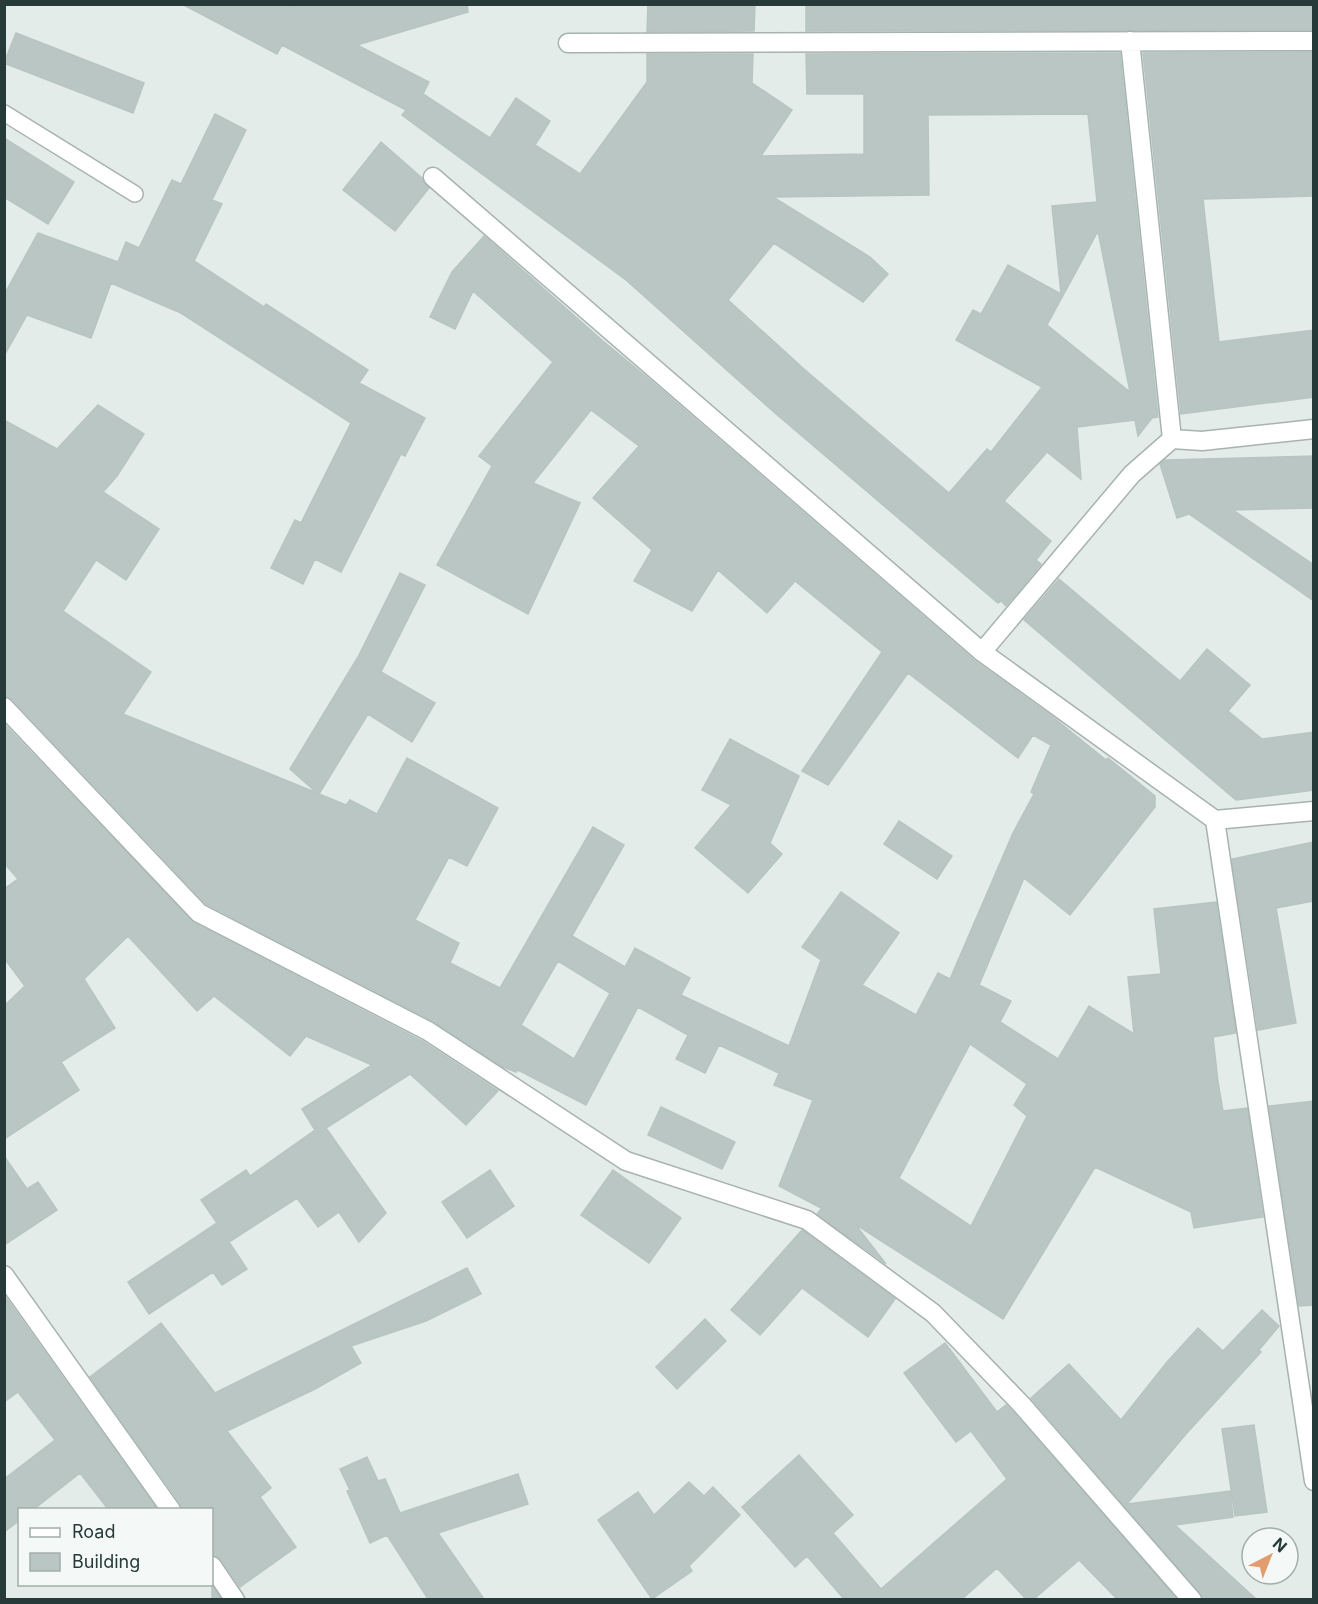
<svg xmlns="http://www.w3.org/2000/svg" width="1318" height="1604" font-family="Inter,sans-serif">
  <rect width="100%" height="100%" fill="#e4ecea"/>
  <!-- building -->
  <path fill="#bac6c3" stroke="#b7c5c1" stroke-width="1.5" fill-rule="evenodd" d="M182,4h102l6,3 10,-3h167l1,8 -111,33 72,37 -6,12 67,44 26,-40 34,23 -15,24 45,29 67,-92v-28h106l-1,29 40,27 -31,46 103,-2v-60h-57l-1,-40 314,-1 38,364 -6,1 -14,18 -3,-16 -58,7 4,52 -34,-27 -43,49 47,40 -15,19 5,4 -35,42 -5,-5 -3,2 -223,-190 -149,-133 -224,-165 4,-5 -124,-65 -5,9zM1088,114l9,88 -45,4 9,88 -53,-29 -27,49 -8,-4 -17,30 86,47 -51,65 -4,-3 -38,44 -145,-124 -76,-69 46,-57 89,59 25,-28 -18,-17 -97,-60 156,-2 -1,-80zM1098,231l32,161 -83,-67z
    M648,4h107l-1,27 -107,1z
    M806,4h508v26l-508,1z
    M16,33l128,50 -11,30 -129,-50z
    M1314,52v144l-111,3 16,143 95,-12v67l-133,17 -38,-361z
    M215,114l31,16 -34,70 10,4 -28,57 70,46 2,-3 102,66 -9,13 66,35 -20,38 -4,-2 -60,118 -26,-13 -12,25 -32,-16 24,-48 6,3 50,-100 -170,-110 -70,-30 -20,55 -64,-23 -23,41v-61l34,-62 80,29 8,-20 13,6 33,-68 9,4z
    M4,138l70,44 -26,42 -44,-27z
    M381,142l41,36 7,10 -34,43 -52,-41z
    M484,236l119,105 46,38 326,282 79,57 52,42 2,-2 47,38v11l-85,108 -46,-37 -45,107 32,16 -11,21 58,37 31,-53 45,28 -6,-57 33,-3 -7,-65 62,-7 20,131 -23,4 5,45 5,29 24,-3 16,109 -69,11 -3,-16 -96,-45 -92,152 -148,-95 31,40 -69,-50 8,-10 -4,4 -42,-22 34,-86 -39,-15 5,-12 -60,-28 -14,28 -29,-14 12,-24 -50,-28 -52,98 -68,-35 -2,2 -13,-5 -70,-46 -227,-117 -194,-205 -8,-3v-276l53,29 41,-44 46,29 -27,42 -14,16 56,37 -33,51 -30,-20 -33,51 88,61 -28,42 194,79 -27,-24 68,-112 42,-84 25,12 -44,87 54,31 -23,39 -44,-28 -49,80 27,11 4,-5 27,14 30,-56 91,50 -31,58 -18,-9 -34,63 44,23 -9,20 50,25 93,-161 31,18 -52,91 53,31 10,-19 55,30 -9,17 108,51 32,-86 -19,-13 39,-55 58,41 -37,52 54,30 22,-42 12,6 63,-146 21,-39 -3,-2 20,-47 -18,-10 -15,23 -110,-85 -80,112 -26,-14 80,-119 -87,-71 -28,32 -49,-43 -26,41 -58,-30 18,-31 -59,-52 46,-52 -48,-36 -58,73 47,20 -52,111 -91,-49 55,-99 -13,-10 74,-94 -80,-71 -18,38 -25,-12 22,-45zM558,961l52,32 -36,66 -53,-34zM970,1044l57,40 -13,21 13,11 -56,110 -72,-48z
    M1314,456v52l-81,2 81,55v36l-125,-87 -12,4 -17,-54 5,-4z
    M1059,579l121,102 27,-32 43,36 -22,26 34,28 52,-7v58l-78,10 -212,-180z
    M4,724l190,199 228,118 76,50 -32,34 -56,-51 -84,54 60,85 -27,29 -20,-30 -21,15 -21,-29 -68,44 18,27 -25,16 -9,-13 -64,42 -21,-32 89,-59 -16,-23 45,-30 4,6 65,-46 -13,-21 70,-44 -66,-29 -16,20 -76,-60 -17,15 -69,-75 -44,43 31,49 -54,34 18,28 -75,49v-133l21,-20 -21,-28v-69l14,-10 -14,-16z
    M730,739l69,37 -29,67 12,11 -34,39 -53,-45 36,-43 -29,-15z
    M899,821l53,35 -15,23 -53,-35z
    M1314,842v59l-38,7 20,115 -38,7 -26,-171z
    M1314,1101v204l-15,1 -30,-200z
    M661,1107l74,35 -13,27 -74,-34z
    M4,1156l23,33 11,-7 19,28 -53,35z
    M490,1170l24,36 -47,32 -25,-36z
    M613,1170l68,48 -32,45 -68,-48z
    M802,1230l93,69 -27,38 -66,-49 -42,47 -29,-25z
    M467,1268l14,26 -55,27 -75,25 10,17 -46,26 -88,42 44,57 -11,9 36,50 -56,40 -19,-28 -9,-4v-46h-30l-2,-6 -90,-126 71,-54 54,70z
    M4,1295l153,214h-49l-28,-36 -46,36h-14v11l-16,12v-53l51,-39 -37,-48 -14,10z
    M1262,1310l17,16 -20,24 2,2 -75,82 -59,70 103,-13 3,26 -58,8 81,74h-53l-3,-6 -169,-195 38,-34 52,56 46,-58 31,-34 25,23z
    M705,1319l21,22 -49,48 -21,-22z
    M945,1343l52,69 9,-7 7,7 164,187h-60l-38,-39 -45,39h-8l-29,-31 -35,31h-118l-37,-43 -12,11 -53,-60 57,-52 54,60 -20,18 48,56 126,-110 -36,-48 -15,11 -52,-69z
    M1254,1425l13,87 -32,4 -13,-87z
    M367,1457l11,24 7,-2 15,34 118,-39 10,30 -90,29 46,66h-56l-41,-64 -17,8 -23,-52 3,-1 -10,-21z
    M689,1482l15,14 9,-9 27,28 -51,51 3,5 -40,28 -54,-79 40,-28 16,23z
    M212,1585l9,14h-9z"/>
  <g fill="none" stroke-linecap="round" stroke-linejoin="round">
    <!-- lane casing -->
    <g stroke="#a7b3b1" stroke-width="18">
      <path id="lane" d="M4,113l131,81"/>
    </g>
    <!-- street casing -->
    <g stroke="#a7b3b1" stroke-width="21">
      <path id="street" d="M1130,41l42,398
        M568,43l746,-2
        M433,177l549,475 233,168 99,-9
        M982,652l150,-178 40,-35 30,2 112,-12
        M4,707l195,206 229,118 198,130 181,59 126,93 88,91 171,196
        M1215,820l99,661
        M4,1275l167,235
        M212,1566l23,34"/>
    </g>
    <!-- lane -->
    <use href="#lane" stroke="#fff" stroke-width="15"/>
    <!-- street -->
    <use href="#street" stroke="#fff" stroke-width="18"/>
  </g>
  <!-- border -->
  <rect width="1318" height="1604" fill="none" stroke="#263b39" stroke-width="12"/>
  <!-- legend -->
  <rect x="18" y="1508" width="195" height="78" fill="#f4f9f7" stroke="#a2adab" stroke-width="1.5"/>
  <rect x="30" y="1528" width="30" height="9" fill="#ffffff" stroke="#a2adab" stroke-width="1.5"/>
  <text x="72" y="1538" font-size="18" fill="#263b39">Road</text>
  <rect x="30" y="1553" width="30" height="18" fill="#bac6c3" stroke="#a2adab" stroke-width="1.5"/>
  <text x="72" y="1568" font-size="18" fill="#263b39">Building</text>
  <!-- north arrow -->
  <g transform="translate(1270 1556) rotate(42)"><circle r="28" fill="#f4f9f7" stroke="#a2adab" stroke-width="1.5"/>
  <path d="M0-4.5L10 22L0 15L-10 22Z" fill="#e19d6d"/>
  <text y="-9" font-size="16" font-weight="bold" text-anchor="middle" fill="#263b39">N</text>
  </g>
</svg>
